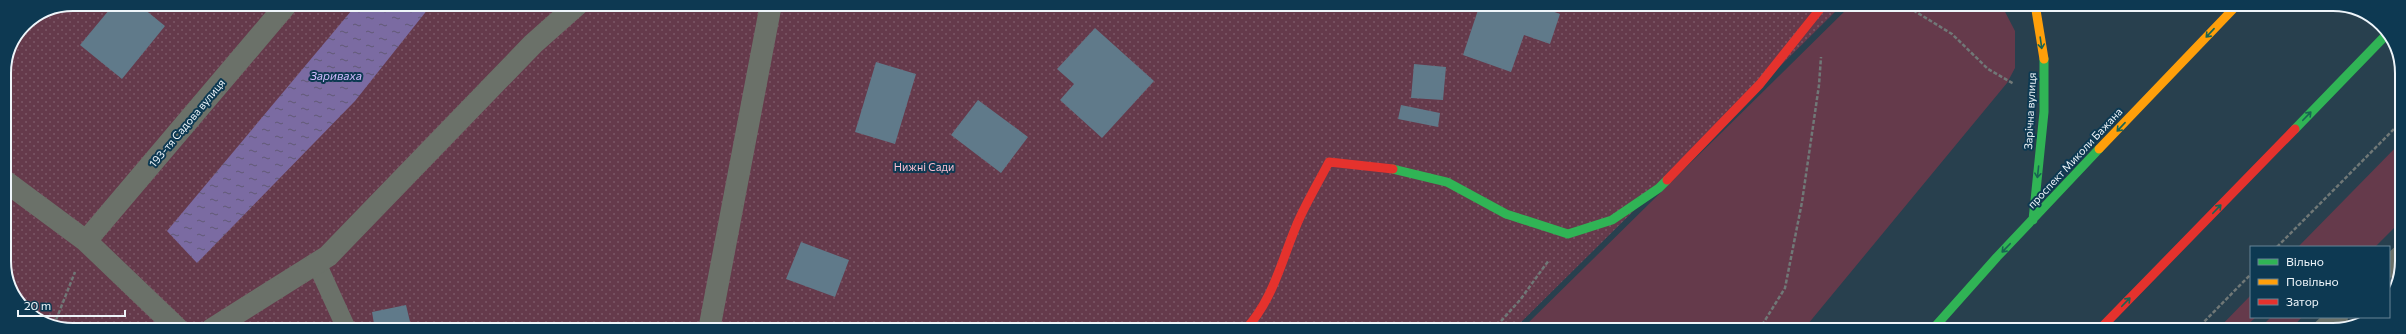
<svg xmlns="http://www.w3.org/2000/svg" width="2406" height="334" font-family="Commissioner,sans-serif">
  <defs>
    <pattern id="park-tufts" width="24" height="20" patternUnits="userSpaceOnUse"><rect width="24" height="20" fill="#653a4b"/><path d="M3 7l-1-3M5 7V3M7 7l1-3M15 17l-1-3M17 17v-4M19 17l1-3" fill="none" stroke="#7b5766"/></pattern>
    <pattern id="garden-dots" width="8" height="8" patternUnits="userSpaceOnUse"><rect width="8" height="8" fill="#653a4b"/><path d="M2 2h.1M6 6h.1" fill="none" stroke="#7b5766" stroke-width="1.8" stroke-linecap="round"/></pattern>
    <pattern id="water-ripples" width="26" height="14" patternUnits="userSpaceOnUse"><rect width="26" height="14" fill="#7b6ba2"/><path d="M2 4q2-2 4 0t4 0M15 11q2-2 4 0t4 0" fill="none" stroke="#615a76"/></pattern>
  </defs>
  <rect width="100%" height="100%" fill="#28404e"/>
  <!-- grass -->
  <path fill="#653a4b" d="M1852,4h149l14,27v37l-8,15 -204,247h-282z
    M2401,142v79l-26,26h-77z
    M2251,295v22h5l-14,13h-25z"/>
  <!-- park -->
  <path fill="url(#park-tufts)" d="M2271,317h31l-12,13h-32z"/>
  <!-- garden -->
  <path fill="url(#garden-dots)" d="M73,4h1770l-330,326 -1448,-1 -38,-16 -21,-35 -2,-205c9,-46 23,-60 69,-69z"/>
  <!-- water -->
  <path fill="url(#water-ripples)" d="M357,4h75l-77,97 -158,162 -30,-32z"/>
  <!-- building -->
  <path fill="#607a8a" d="M114,4h24l27,22 -43,53 -42,-34z
    M1480,4h53l27,10 -10,30 -26,-9 -13,37 -48,-17z
    M1095,28l59,53 -52,57 -42,-38 14,-16 -17,-15z
    M876,62l40,12 -21,70 -40,-12z
    M1414,64l32,3 -3,33 -32,-2z
    M978,100l50,37 -27,36 -50,-38z
    M1401,105l39,8 -2,14 -40,-8z
    M801,242l48,18 -14,37 -49,-18z
    M406,305l6,25h-37l-3,-18z"/>
  <g fill="none" stroke-linecap="round" stroke-linejoin="round">
    <!-- path -->
    <path stroke="#707877" stroke-width="2.5" stroke-dasharray="4 2" stroke-linecap="butt" d="M1903,4l49,30 36,35 26,15
      M2277,247l124,-125
      M54,325l21,-53
      M1493,330l27,-30 29,-40
      M1759,330l26,-42 17,-86 17,-117 2,-28
      M2196,330l55,-56"/>
    <!-- lane -->
    <path stroke="#6b7169" stroke-width="19" d="M317,264l30,66"/>
    <!-- street -->
    <path stroke="#6b7169" stroke-width="22" d="M5,181l81,60 92,88
      M86,241l201,-237
      M2389,267l12,-11
      M212,329l116,-73 205,-212 45,-40
      M709,330l62,-326
      M2323,330l14,-13"/>
    <!-- fast -->
    <path stroke="#30b455" stroke-width="9" d="M2295,129l91,-94
      M1393,169l54,13 59,32 62,20 44,-14 47,-32 8,-8
      M2033,220l11,-108v-53
      M1932,330l65,-73 102,-108"/>
    <!-- slow -->
    <path stroke="#ff9f0a" stroke-width="9" d="M2035,4l9,55
      M2099,149l138,-144"/>
    <!-- jam -->
    <path stroke="#e5322d" stroke-width="9" d="M1667,180l93,-96 64,-80
      M1245,330c28,-30 36,-68 52,-106 9,-21 21,-41 32,-62l64,7
      M2099,330l196,-201"/>
  </g>
  <!-- one-way arrows -->
  <defs><path id="oneway-shaft" d="M-6 0H5M1.5-3L5.5 0L1.5 3" fill="none" stroke-width="1.6" stroke-linecap="round" stroke-linejoin="round"/></defs>
  <g stroke="#196453">
    <use href="#oneway-shaft" transform="translate(2210 33) rotate(133)"/>
    <use href="#oneway-shaft" transform="translate(2041 43) rotate(82)"/>
    <use href="#oneway-shaft" transform="translate(2307 116) rotate(-46)"/>
    <use href="#oneway-shaft" transform="translate(2121 127) rotate(133)"/>
    <use href="#oneway-shaft" transform="translate(2038 172) rotate(96)"/>
    <use href="#oneway-shaft" transform="translate(2217 209) rotate(-46)"/>
    <use href="#oneway-shaft" transform="translate(2006 248) rotate(134)"/>
    <use href="#oneway-shaft" transform="translate(2126 302) rotate(-46)"/>
  </g>
  <g text-anchor="middle" stroke-width="4" stroke-linejoin="round" paint-order="stroke">
    <!-- street labels -->
    <g font-size="11" fill="#eef5fa" stroke="#0d3952">
      <text transform="translate(2030 111) rotate(-87)" y="4">Зарічна вулиця</text>
      <text transform="translate(187 123) rotate(-50)" y="4">193-тя Садова вулиця</text>
      <text transform="translate(2075 158) rotate(-47)" y="4">проспект Миколи Бажана</text>
    </g>
    <!-- park labels -->
    <g font-size="11" fill="#fbbfd0" stroke="#0d3952">
      <text x="924" y="171">Нижні Сади</text>
    </g>
    <!-- water labels -->
    <g font-size="12" font-style="italic" fill="#d0bafe" stroke="#0d3952">
      <text x="336" y="80">Зариваха</text>
    </g>
  </g>
  <!-- crop -->
  <path d="M0 0H2406V334H0ZM73 11H2333A62 62 0 0 1 2395 73V261A62 62 0 0 1 2333 323H73A62 62 0 0 1 11 261V73A62 62 0 0 1 73 11Z" fill="#0d3952" fill-rule="evenodd"/>
  <path fill="none" stroke="#eef5fa" stroke-width="2" d="M73 11H2333A62 62 0 0 1 2395 73V261A62 62 0 0 1 2333 323H73A62 62 0 0 1 11 261V73A62 62 0 0 1 73 11Z"/>
  <!-- legend -->
  <rect x="2250" y="246" width="140" height="72" fill="#0d3952" stroke="#678495"/>
  <rect x="2258" y="259" width="20" height="6" fill="#30b455" stroke="#678495"/>
  <text x="2286" y="266" font-size="12" fill="#eef5fa">Вільно</text>
  <rect x="2258" y="279" width="20" height="6" fill="#ff9f0a" stroke="#678495"/>
  <text x="2286" y="286" font-size="12" fill="#eef5fa">Повільно</text>
  <rect x="2258" y="299" width="20" height="6" fill="#e5322d" stroke="#678495"/>
  <text x="2286" y="306" font-size="12" fill="#eef5fa">Затор</text>
  <!-- scale -->
  <path d="M18 310v6h107v-6" fill="none" stroke="#eef5fa" stroke-width="2"/>
  <text x="24" y="310" font-size="12" fill="#eef5fa" stroke="#0d3952" stroke-width="3" paint-order="stroke">20 m</text>
</svg>
